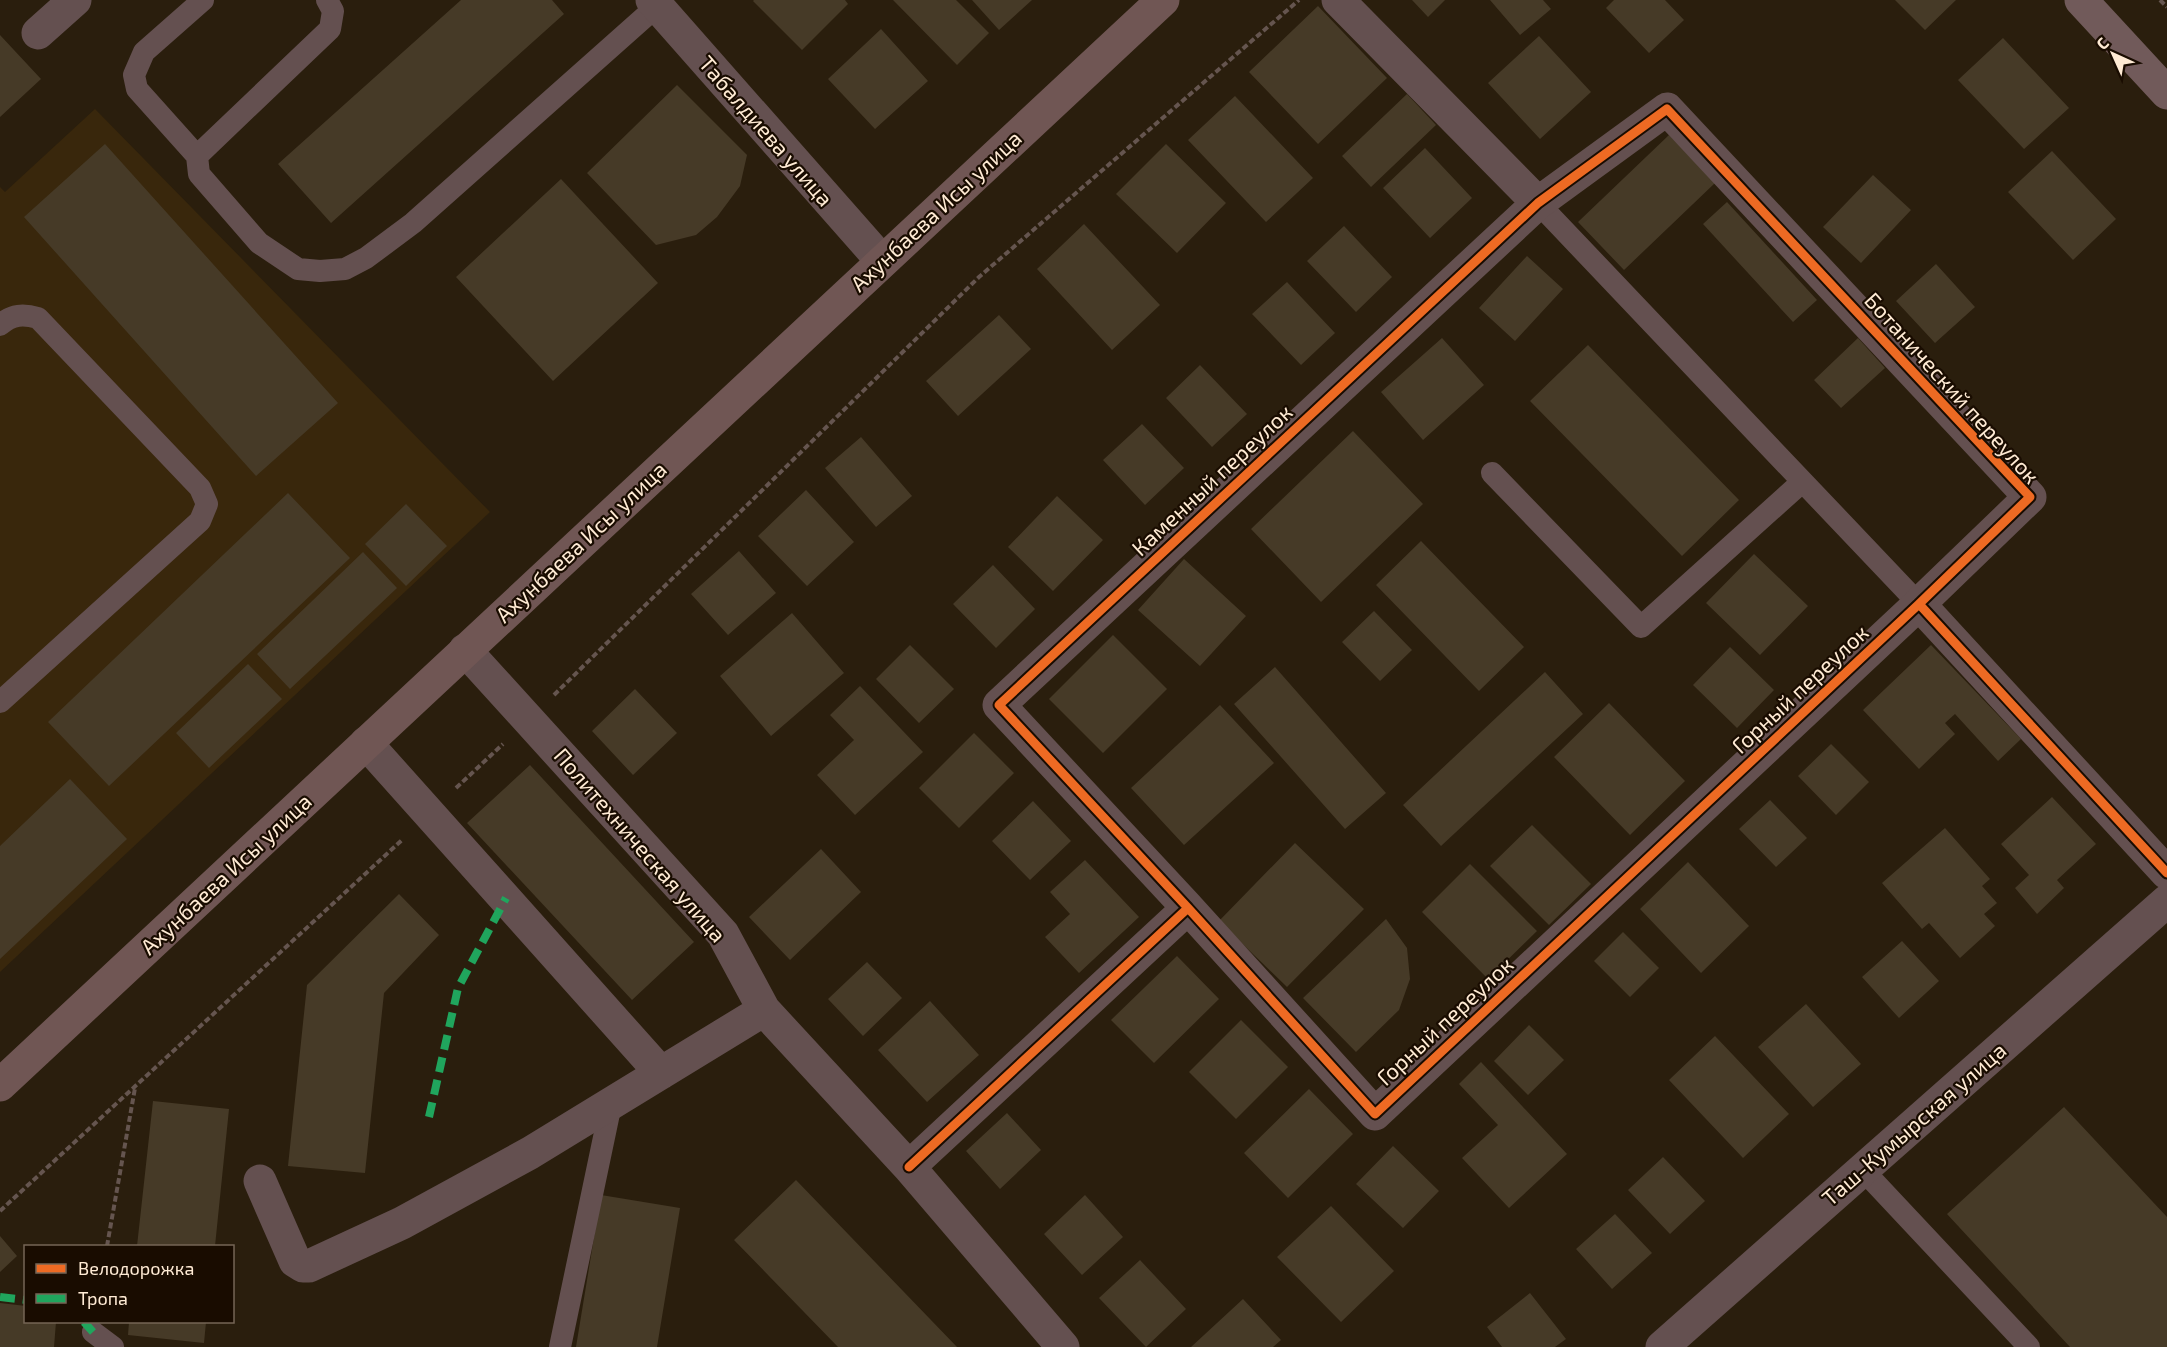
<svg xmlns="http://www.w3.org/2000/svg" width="2167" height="1347" font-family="'Exo 2',sans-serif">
  <rect width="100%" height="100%" fill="#2a1e0d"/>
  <!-- built -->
  <path fill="#39270c" d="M95,109l395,403 -490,460v-785l5,5z"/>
  <!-- building -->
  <path fill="#463a27" d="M461,0h91l12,14 -233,209 -53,-59z
    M754,0h91l3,4 -46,46 -49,-49z
    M893,0h63l33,33 -32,32z
    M972,0h60l-33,30z
    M1412,0h33l-17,17z
    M1490,0h53l8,9 -31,26z
    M1614,0h51l19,20 -35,33 -43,-45z
    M1895,0h61l-31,30z
    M1318,6l69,72 -69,66 -69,-72z
    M881,29l47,52 -53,48 -47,-50z
    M0,35l41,44 -41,38z
    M1539,36l52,56 -51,47 -52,-56z
    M2003,38l66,70 -45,41 -66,-69z
    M677,85l70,70 -7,31 -23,31 -21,18 -40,10 -69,-72z
    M1407,94l29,31 -65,62 -29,-31z
    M1235,96l78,82 -47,44 -78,-82z
    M1669,135l46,48 -91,87 -46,-48z
    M105,144l233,259 -82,73 -232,-259z
    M1166,144l60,59 -49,50 -61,-59z
    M1425,148l47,50 -42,40 -47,-50z
    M2052,151l64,68 -43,41 -65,-68z
    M1873,175l38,35 -50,53 -38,-36z
    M561,179l97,104 -105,98 -97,-104z
    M1727,202l90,98 -24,22 -90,-98z
    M1084,224l76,81 -48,45 -75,-81z
    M1344,226l48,51 -36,35 -49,-51z
    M1527,256l36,33 -48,52 -36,-33z
    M1936,264l39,43 -40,36 -39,-42z
    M1287,282l48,51 -34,32 -49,-51z
    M999,315l32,34 -73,67 -32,-35z
    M1442,338l42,47 -61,55 -42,-48z
    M1858,338l27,30 -44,40 -27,-28z
    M1588,345l151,155 -57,56 -152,-155z
    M1200,365l47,49 -35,33 -46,-49z
    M1142,424l42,44 -39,37 -42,-45z
    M1353,431l70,73 -102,98 -70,-73z
    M861,437l51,59 -36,31 -51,-59z
    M806,490l48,52 -47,44 -49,-50z
    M288,493l62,65 -241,228 -61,-64z
    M1057,496l46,44 -50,51 -45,-44z
    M406,504l41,42 -41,40 -41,-42z
    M1421,541l103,106 -45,44 -103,-106z
    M739,551l37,42 -48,42 -37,-41z
    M363,552l34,36 -107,101 -33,-35z
    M1754,554l54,52 -48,49 -54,-52z
    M1184,559l62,57 -46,50 -62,-56z
    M993,565l42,44 -39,39 -43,-44z
    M1374,611l38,39 -32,31 -38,-39z
    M792,613l52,60 -73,63 -51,-60z
    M1113,635l54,54 -64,64 -54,-54z
    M910,645l44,44 -35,34 -43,-44z
    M1931,645l90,94 -23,22 -43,-47 -10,9 10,11 -36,35 -56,-59z
    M1730,647l44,43 -37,38 -44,-43z
    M248,664l34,35 -73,69 -33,-35z
    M1275,667l111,126 -41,36 -111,-125z
    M1545,672l38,42 -142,132 -38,-41z
    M860,686l63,66 -68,63 -38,-40 37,-35 -24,-25z
    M635,689l42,44 -44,42 -41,-44z
    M1609,703l76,78 -55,54 -76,-78z
    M1220,705l54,58 -90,82 -53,-57z
    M974,733l40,40 -55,55 -40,-40z
    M1831,744l38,38 -33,33 -38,-39z
    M530,765l164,177 -62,58 -165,-177z
    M70,779l57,60 -127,120v-113z
    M2052,797l44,47 -39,36 7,8 -27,26 -22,-26 14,-13 -28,-31z
    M1770,800l37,38 -31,29 -37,-38z
    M1033,801l38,40 -41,39 -38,-39z
    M1532,825l59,59 -42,41 -59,-59z
    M1945,828l45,51 -8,7 15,17 -13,11 11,12 -35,32 -31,-35 -7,6 -40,-46z
    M1295,843l69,66 -77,78 -68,-66z
    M821,849l40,43 -71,68 -41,-43z
    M1085,860l54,57 -60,56 -34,-36 25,-23 -20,-22z
    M1688,862l61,64 -48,47 -61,-64z
    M1470,864l67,67 -49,48 -66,-67z
    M399,894l40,41 -55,58 -19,180 -77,-7 19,-181z
    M1386,919l21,29 3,31 -11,31 -43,42 -53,-54z
    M1623,932l36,36 -29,29 -36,-36z
    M1902,941l37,40 -40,37 -37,-41z
    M1177,956l42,43 -65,64 -43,-43z
    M867,962l35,36 -39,38 -35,-37z
    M930,1001l49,54 -52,47 -49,-52z
    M1806,1004l55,60 -48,43 -55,-60z
    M1241,1020l47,47 -52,52 -47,-47z
    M1529,1025l35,35 -36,35 -34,-34z
    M1715,1036l74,78 -46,44 -74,-78z
    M1481,1062l86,92 -58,54 -47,-50 36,-33 -39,-41z
    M1309,1089l44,45 -65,64 -44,-45z
    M153,1101l76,8 -14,137h-78z
    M2064,1107l103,110v130h-97l-123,-133z
    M1007,1113l34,37 -41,39 -34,-38z
    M1393,1146l46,45 -36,37 -47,-44z
    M1663,1157l42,44 -35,33 -42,-44z
    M796,1180l161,167h-119l-104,-107z
    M601,1195l79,13 -23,139h-81z
    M1085,1195l38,42 -41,38 -38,-41z
    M1331,1206l63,65 -53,51 -64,-65z
    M1615,1214l37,39 -40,36 -36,-40z
    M0,1236l17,20 -17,16z
    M1140,1260l46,49 -40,38 -47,-49z
    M1530,1293l36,46 -11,8h-53l-15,-20z
    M1243,1299l38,41 -8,7h-82z
    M0,1303l26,3v16h30l-2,25h-54z
    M129,1322h77l-2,21 -76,-8z"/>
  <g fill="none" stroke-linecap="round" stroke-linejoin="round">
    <!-- path -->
    <path stroke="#65554f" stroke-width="4" stroke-dasharray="6 3" stroke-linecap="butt" d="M2160,0l7,7
      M554,695l425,-418 320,-277
      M456,788l47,-44
      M0,1211l403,-372
      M107,1246l28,-158"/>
    <!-- lane -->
    <path stroke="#645050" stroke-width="22" d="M327,0l6,11 -3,18 -133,127 2,18 60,69 39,26 22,2 25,-2 21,-11 47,-35 244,-217
      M197,156l-60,-67 -3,-14 10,-23 59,-52
      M1538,203l381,401
      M0,325c12,-11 24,-11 38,-7l162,170 7,16 -7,17 -200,181
      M1492,473l149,154 161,-145
      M1862,1169l167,178
      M93,1332l20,15
      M560,1347l51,-243"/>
    <!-- street -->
    <path stroke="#645050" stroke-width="33" d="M652,0l230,261
      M1338,0l200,203
      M38,33l37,-33
      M465,650l258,284 41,76 145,157 154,180
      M366,743l295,330
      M1188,908l-189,-203 539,-502 129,-94 363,388 -111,107 248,269
      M909,1167l279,-259 187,206 544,-510
      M260,1181l35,80 8,5h6l93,-43 128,-70 234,-143
      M1662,1347l505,-446"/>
    <!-- secondary -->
    <path stroke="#715a5a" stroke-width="33" d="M2081,0l86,93"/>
    <!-- primary -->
    <path stroke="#705654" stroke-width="33" d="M0,1085l1163,-1085"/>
    <!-- quiet -->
    <path stroke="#20a55d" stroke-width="8" stroke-dasharray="15 8" stroke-linecap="butt" d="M429,1117l29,-129 48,-90
      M0,1297l26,3
      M84,1322l9,10"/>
    <!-- cycleway casing -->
    <g stroke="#190c00" stroke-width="13">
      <path id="cycleway" d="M1188,908l-189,-203 539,-502 129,-94 363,388 -111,107 248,269
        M909,1167l279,-259 187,206 544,-510"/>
    </g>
    <!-- cycleway -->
    <use href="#cycleway" stroke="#ed6a23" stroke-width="9"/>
  </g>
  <g text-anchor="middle" stroke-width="4.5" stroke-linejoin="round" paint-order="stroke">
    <!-- street labels -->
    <g font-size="22" fill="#ffebd4" stroke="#190c00">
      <text transform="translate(766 131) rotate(49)" y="8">Табалдиева улица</text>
      <text transform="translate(936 211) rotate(-43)" y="8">Ахунбаева Исы улица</text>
      <text transform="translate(1952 388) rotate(48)" y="8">Ботанический переулок</text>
      <text transform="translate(1212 480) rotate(-43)" y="8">Каменный переулок</text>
      <text transform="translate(581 542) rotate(-43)" y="8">Ахунбаева Исы улица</text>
      <text transform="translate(1800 689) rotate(-43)" y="8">Горный переулок</text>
      <text transform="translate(640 845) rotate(49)" y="8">Политехническая улица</text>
      <text transform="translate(226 874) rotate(-43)" y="8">Ахунбаева Исы улица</text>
      <text transform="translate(1445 1021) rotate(-43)" y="8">Горный переулок</text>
      <text transform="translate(1914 1124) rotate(-41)" y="8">Таш-Кумырская улица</text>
    </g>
  </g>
  <!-- legend -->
  <rect x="24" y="1245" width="210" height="78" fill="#190c00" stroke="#756555" stroke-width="1.5"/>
  <rect x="36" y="1264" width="30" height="9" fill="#ed6a23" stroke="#756555" stroke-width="1.5"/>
  <text x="78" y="1275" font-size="18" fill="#ffebd4">Велодорожка</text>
  <rect x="36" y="1294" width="30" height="9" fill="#20a55d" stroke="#756555" stroke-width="1.5"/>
  <text x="78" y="1305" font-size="18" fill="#ffebd4">Тропа</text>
  <!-- north arrow -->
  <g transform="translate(2113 54) rotate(315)" stroke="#190c00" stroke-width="4.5" paint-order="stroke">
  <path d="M0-4.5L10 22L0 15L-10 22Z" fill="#ffebd4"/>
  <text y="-9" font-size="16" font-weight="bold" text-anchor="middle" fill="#ffebd4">С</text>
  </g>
</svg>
